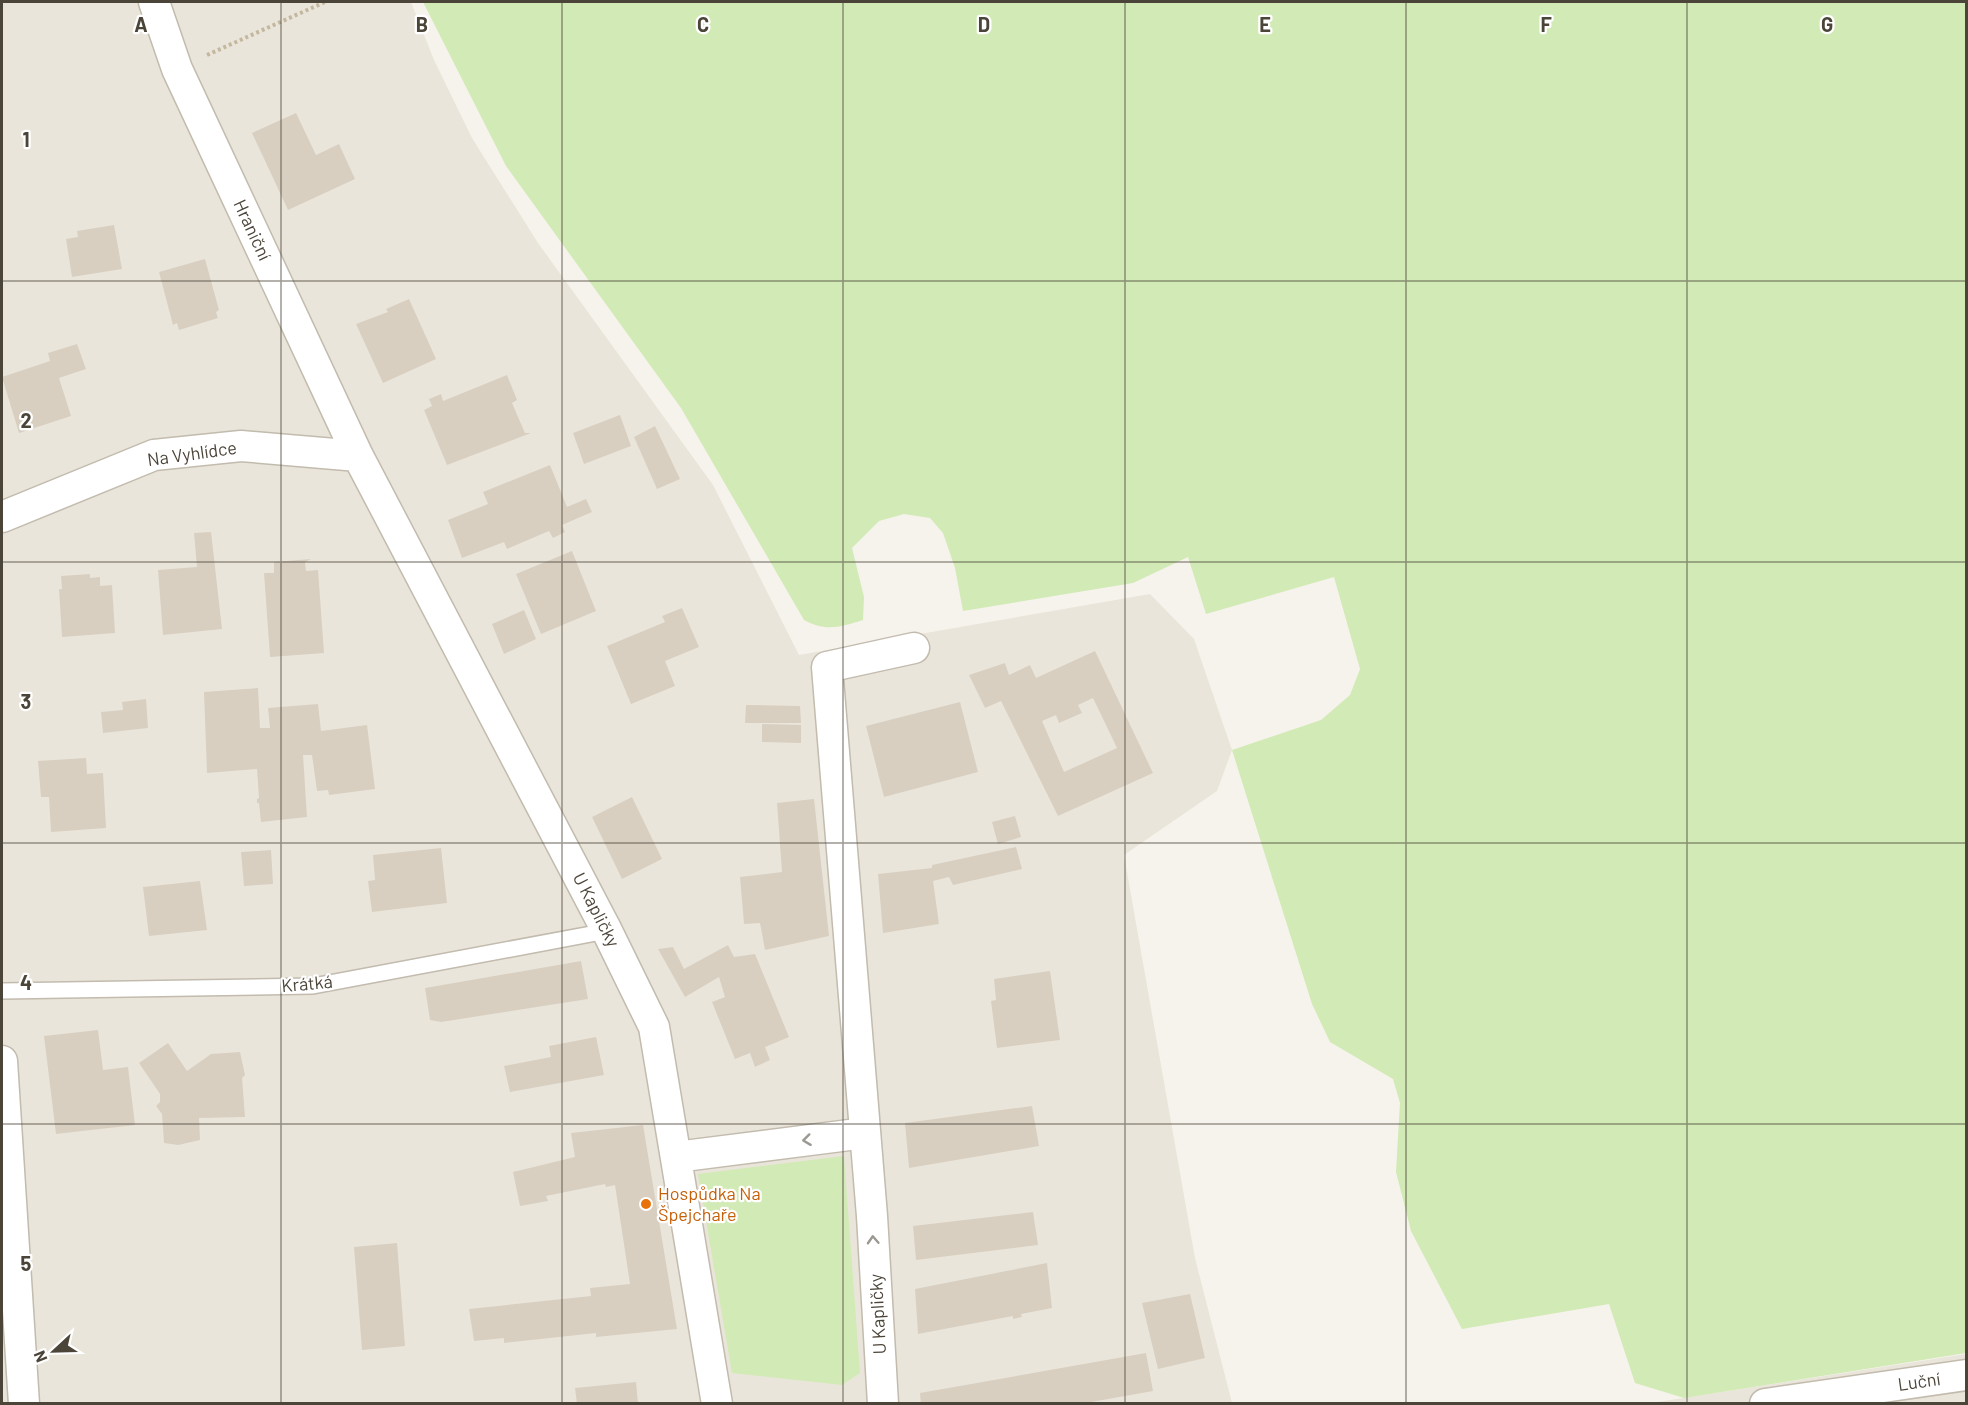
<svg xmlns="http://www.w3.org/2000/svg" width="1968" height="1405" font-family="Barlow,sans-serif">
  <rect width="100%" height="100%" fill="#f6f3ec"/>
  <!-- residential -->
  <path fill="#eae5da" d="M2,2h409l23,58 38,78 66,105 175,242 86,170 351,-61 44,45 38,111 -15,41 -93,64 71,403 37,145 -1230,1z
    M1966,1354v49h-315z"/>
  <!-- green -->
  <path fill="#d2eab5" d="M423,2h1543v1351l-282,45 -49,-15 -26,-79 -147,25 -51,-98 -15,-59 4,-69 -7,-24 -63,-37 -18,-38 -80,-254 89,-30 29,-25 10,-26 -26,-92 -128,37 -18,-57 -55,26 -170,28 -8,-43 -12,-35 -13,-15 -26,-4 -25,7 -27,27 12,49 -1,23c-22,7 -38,12 -59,0l-123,-212 -175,-242z
    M844,1156l16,217 -18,12 -110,-12 -34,-199z"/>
  <!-- building -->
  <path fill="#d8cfc1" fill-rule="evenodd" d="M296,113l20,42 23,-11 16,35 -67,31 -36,-77z
    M114,225l8,44 -50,8 -6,-38 12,-2 -1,-6z
    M205,259l14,51 -3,2 2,6 -39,12 -2,-7 -4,2 -14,-53z
    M409,299l27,60 -53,24 -27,-59 32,-12 -2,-3z
    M77,344l9,25 -27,9 12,38 -52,17 -17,-56 48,-16 -2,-8z
    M507,375l10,25 -5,3 13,30h6l-84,32 -23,-55 8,-4 -3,-7 12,-5 2,7z
    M620,415l11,31 -47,18 -11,-31z
    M655,426l25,53 -23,10 -23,-52z
    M550,465l17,42 19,-8 6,13 -30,13 3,7 -12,6 -4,-7 -42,18 -3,-7 -42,16 -14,-38 40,-16 -5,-12z
    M211,532l11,97 -59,6 -5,-65 39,-3 -3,-34z
    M572,551l24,60 -55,23 -25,-60z
    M311,559l-6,3 1,9 12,-1 6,83 -54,4 -6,-84h10v-11z
    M90,574v4l10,-1v9l12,-1 3,48 -53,4 -3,-48h3l-1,-13z
    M682,608l17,39 -34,14 10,25 -44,18 -24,-58 58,-24 -3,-6z
    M524,610l12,29 -32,15 -12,-30z
    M1095,651l58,122 -95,43 -57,-115 -16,7 -16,-33 36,-12 4,12 21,-10 6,13zM1093,698l24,50 -53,24 -22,-51 14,-6 3,8 23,-10 -4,-8z
    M258,688l2,40h10l-2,-20 50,-4 3,27 46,-6 8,64 -46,6 -1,-5 -11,1 -5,-36h-9l4,62 -46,5 -2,-19h-2v-4l2,-1 -2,-29 -50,4 -3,-81z
    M146,699l2,29 -45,5 -2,-21 22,-2 -1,-8z
    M960,702l18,70 -94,25 -18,-71z
    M746,705l54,1 1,17h-56z
    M762,724l39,1v18l-39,-1z
    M86,758l1,16 16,-1 3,55 -55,4 -2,-35h-8l-3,-36z
    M632,797l30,62 -40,20 -30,-62z
    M814,799l15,137 -64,14 -5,-27 -16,1 -4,-47 42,-5 -5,-69z
    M1015,816l6,21 -23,7 -6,-22z
    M1016,847l6,22 -69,16 -4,-8 -16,4 6,43 -56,9 -5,-59 54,-6v-3z
    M441,848l6,55 -75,9 -4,-31 7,-1 -2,-25z
    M271,850l2,34 -29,2 -3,-34z
    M200,881l7,49 -58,6 -6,-49z
    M728,945l6,12 21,-3 34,83 -24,10 5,13 -15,7 -5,-14 -15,6 -23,-57 13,-5 -6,-20 -34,20 -27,-48 15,-2 11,22z
    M581,961l7,38 -147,23 -11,-2 -5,-32z
    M1050,971l10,69 -63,8 -6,-47 5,-1 -2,-21z
    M98,1030l5,40 25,-3 7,58 -79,9 -12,-98z
    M596,1037l8,38 -94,17 -6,-26 47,-9 -2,-11z
    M168,1043l19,28 24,-17 29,-2 5,23 -3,3 3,39 -46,1 1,22 -22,5 -14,-2 -2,-29 -6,-8 4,-4v-8l-21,-31z
    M1032,1106l7,40 -130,22 -4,-45z
    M643,1125l34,204 -81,8v-4l-92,10v-5l-30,3 -5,-32 122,-13 -1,-8 40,-4 -15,-99 -9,2 -1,-3 -59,12 2,5 -28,5 -7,-34 62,-15 -4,-24z
    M1033,1212l5,33 -122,15 -3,-34z
    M397,1243l8,103 -43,4 -8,-103z
    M1047,1263l5,45 -31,6 1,3 -9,2v-3l-95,18 -3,-45z
    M1190,1294l15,64 -47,11 -16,-66z
    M1146,1353l7,38 -73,13h-159l-1,-11z
    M636,1382l2,22h-61l-2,-16z"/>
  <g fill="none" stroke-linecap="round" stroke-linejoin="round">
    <!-- lane casing -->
    <g stroke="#c2bbae" stroke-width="18">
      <path id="lane" d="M2,991l311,-5 294,-55"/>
    </g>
    <!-- street casing -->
    <g stroke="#c2bbae" stroke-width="33">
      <path id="street" d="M154,2l23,67 181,387 249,475 47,96 63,377
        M2,517l152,-62 87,-9 117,10
        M2,1061l22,343
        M676,1157l189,-24
        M883,1404l-11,-188 -45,-549 87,-19
        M1765,1404l201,-29"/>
    </g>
    <!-- path -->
    <path stroke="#c4b79f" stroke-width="4" stroke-dasharray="3 3" stroke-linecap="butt" d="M207,55l118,-53"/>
    <!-- lane -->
    <use href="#lane" stroke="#fff" stroke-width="15"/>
    <!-- street -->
    <use href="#street" stroke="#fff" stroke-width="30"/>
  </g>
  <!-- one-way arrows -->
  <defs><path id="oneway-chevron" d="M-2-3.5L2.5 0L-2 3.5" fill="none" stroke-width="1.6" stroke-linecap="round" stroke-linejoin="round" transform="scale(1.5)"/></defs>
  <g stroke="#9c9892">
    <use href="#oneway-chevron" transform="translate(807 1140) rotate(173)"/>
    <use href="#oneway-chevron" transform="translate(873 1240) rotate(-93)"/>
  </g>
  <!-- grid -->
  <path fill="none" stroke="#4b4439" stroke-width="1.5" stroke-opacity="0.55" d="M281,2v1402M562,2v1402M843,2v1402M1125,2v1402M1406,2v1402M1687,2v1402M2,281h1964M2,562h1964M2,843h1964M2,1124h1964"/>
  <!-- markers -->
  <circle fill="#e8710a" stroke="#fff" stroke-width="2" cx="646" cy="1204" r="6"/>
  <g text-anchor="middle" stroke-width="4.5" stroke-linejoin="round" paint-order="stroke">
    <!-- street labels -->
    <g font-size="18" fill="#4b4439" stroke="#fff">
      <text transform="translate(252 230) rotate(65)" y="6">Hraniční</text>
      <text transform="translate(192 454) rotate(-8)" y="6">Na Vyhlídce</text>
      <text transform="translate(596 910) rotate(63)" y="6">U Kapličky</text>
      <text transform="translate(307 984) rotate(-5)" y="6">Krátká</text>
      <text transform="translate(878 1314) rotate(-93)" y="6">U Kapličky</text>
      <text transform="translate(1919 1382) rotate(-8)" y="6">Luční</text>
    </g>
    <!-- food labels -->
    <g font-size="18" fill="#c56008" stroke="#fff" text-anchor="start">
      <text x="658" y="1200">Hospůdka Na<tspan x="658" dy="21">Špejchaře</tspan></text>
    </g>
  </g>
  <g font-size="20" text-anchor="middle" font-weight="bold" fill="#4b4439" stroke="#fff" stroke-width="4.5" stroke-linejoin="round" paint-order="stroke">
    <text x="141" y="32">A</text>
    <text x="422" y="32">B</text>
    <text x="703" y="32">C</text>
    <text x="984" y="32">D</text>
    <text x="1265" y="32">E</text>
    <text x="1546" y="32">F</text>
    <text x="1827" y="32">G</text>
    <text x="26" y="147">1</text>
    <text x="26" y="428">2</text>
    <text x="26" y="709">3</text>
    <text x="26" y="990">4</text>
    <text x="26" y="1271">5</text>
  </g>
  <!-- border -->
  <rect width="1968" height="1405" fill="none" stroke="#4b4439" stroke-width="6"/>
  <!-- north arrow -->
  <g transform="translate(54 1351) rotate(248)" stroke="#ffffff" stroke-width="4.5" paint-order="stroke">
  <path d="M0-4.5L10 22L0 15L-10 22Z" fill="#4b4439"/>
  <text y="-9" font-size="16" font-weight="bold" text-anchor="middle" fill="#4b4439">N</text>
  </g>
</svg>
